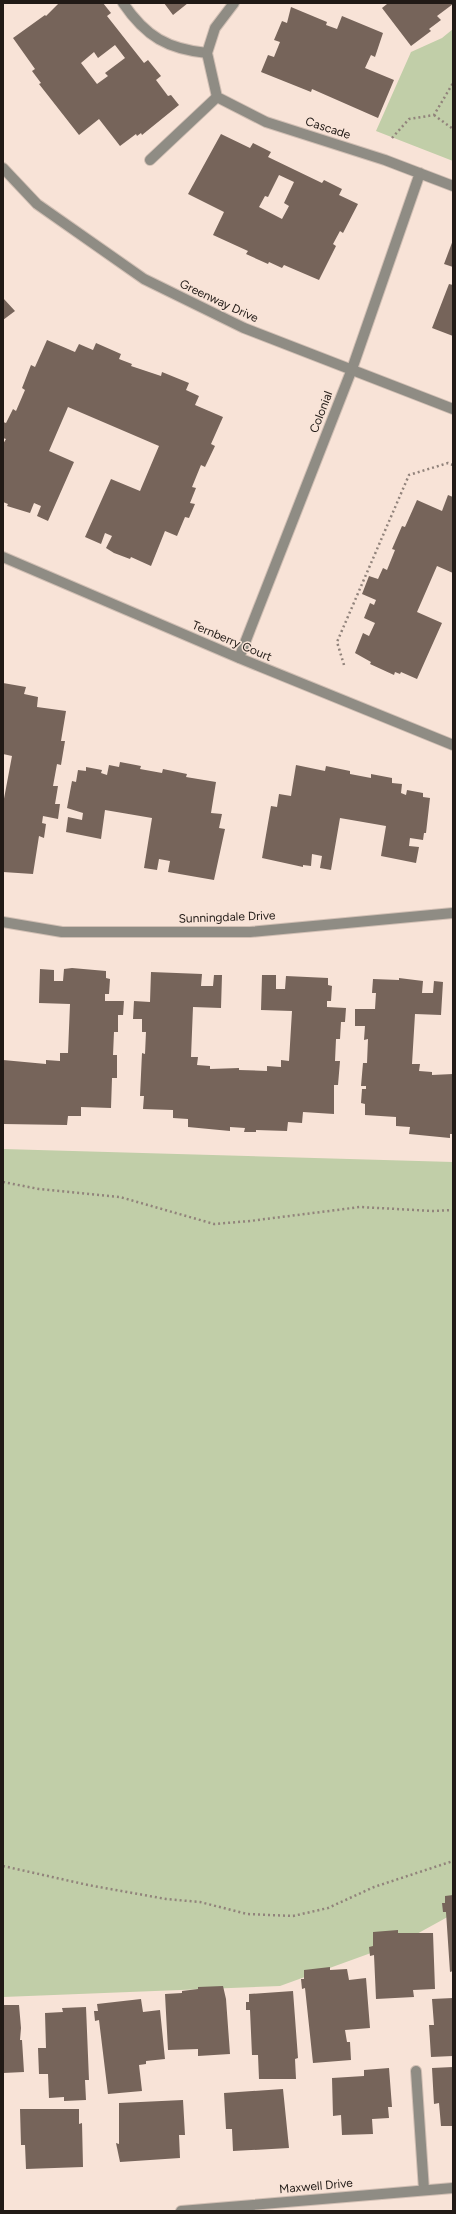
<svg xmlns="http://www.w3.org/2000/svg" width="456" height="2214" font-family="Figtree,sans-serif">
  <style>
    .green { fill: #c1cea8 }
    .building { fill: #76645a; fill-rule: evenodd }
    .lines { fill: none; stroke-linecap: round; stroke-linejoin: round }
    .service-casing { stroke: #d1bfb4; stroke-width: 12 }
    .minor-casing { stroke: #d1bfb4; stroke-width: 12 }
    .tertiary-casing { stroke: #d1bfb4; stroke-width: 12 }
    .path { stroke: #91837b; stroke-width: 2.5; stroke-dasharray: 2 3; stroke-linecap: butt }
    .service { stroke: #8f8c84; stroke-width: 10 }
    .minor { stroke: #8f8c84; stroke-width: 10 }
    .tertiary { stroke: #8f8c84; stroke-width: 10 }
    .labels { text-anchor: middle; stroke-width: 3; stroke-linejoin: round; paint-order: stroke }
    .street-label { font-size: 12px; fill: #211a16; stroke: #f8e3d7 }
  </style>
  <rect width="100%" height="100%" fill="#f8e3d7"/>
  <path class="green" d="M453,29v132l-77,-30 35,-79 31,-14z
    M3,1149l450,13v752l-49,27 -124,45 -277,11z"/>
  <path class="building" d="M59,3h44l8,10 -4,3 37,47 4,-3 13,16 -5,4 12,16 3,-1 8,10 -37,30 -1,-2 -4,3 -1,-2 -16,12 -21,-27 -20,16 -40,-51 2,-1 -9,-12 3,-2 -22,-31 32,-23 1,1zM115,45l10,13 -20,15 3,3 -11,8 -16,-21 13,-11 4,6z
    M164,3h24l-15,12z
    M386,3h67v1l-16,12 4,4 -12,9 2,2 -20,15 -29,-38 5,-4z
    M291,7l36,15 -1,3 11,4 5,-13 41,17 -8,24 -4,-2 -6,13 29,12 -16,38 -66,-29 -1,3 -50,-20 7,-17 6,2 6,-15 -6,-2 8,-19 5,2z
    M221,134l29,14 3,-5 18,9 -3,5 54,26 2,-3 18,9 -3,6 19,9 -15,29 -3,-2 -7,13 3,2 -17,34 -35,-15 -2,3 -13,-6 -1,2 -22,-10 2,-3 -35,-16 11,-23 -36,-18zM279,175l15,7 -10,21 5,3 -7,13 -23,-12 6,-11 3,1z
    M453,240v27l-9,-3z
    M449,284l4,1v51l-21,-8z
    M3,298l12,13 -12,9z
    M47,340l28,12 4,-8 14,6 3,-7 25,11 -2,5 13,5 -1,2 30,10 1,-4 27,11 -3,7 13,6 -4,9 28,12 -12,27 4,2 -10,21 -4,-2 -9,22 4,1 -6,15 5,1 -6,14 -4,-1 -8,19 -12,-5 -14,35 -20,-9 -1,2 -16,-6 -8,-5 6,-12 -7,-3 -4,11 -16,-7 26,-58 29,12 19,-45 -91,-39 -19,44 25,11 -26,59 -11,-5 4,-10 -7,-3 -4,10 -23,-7 1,-2 -5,-2v-58l3,-5 -3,-1v-16l3,1 7,-14 3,2 9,-21 -3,-2 9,-23 4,2z
    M448,495l5,2v76l-16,-7 -20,46 25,11 -25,56 -16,-7 -1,2 -5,-2 -1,3 -24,-11 1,-2 -16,-9 8,-20 6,3 6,-13 -11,-5 6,-15 4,2 2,-5 -14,-6 7,-18 9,3 5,-11 4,2 8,-20 -3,-1 10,-23 3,1 12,-27 25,11z
    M3,683l23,4 -2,7 14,3 -1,10 29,4 -5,30h4l-4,24 -4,-1 -4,22h5l-3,18h5l-2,15 -15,-3 -1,7 4,1 -2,14 -5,-2 -6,38 -30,-2v-68l9,-48 -9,-2z
    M120,762l21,4 -1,3 22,4 1,-4 24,5 -1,3 30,5 -5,31 11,1 -3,14 6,1 -11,51 -46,-8 2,-11 -11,-2 -2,11 -13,-2 8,-50 -47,-8 -4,29 -35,-7 2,-15 14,3 1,-7 -16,-5 5,-27 4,1 2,-12 8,1v-4l16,3 -1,3 6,2 2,-10 10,2z
    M296,765l29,6 1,-5 24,5v3l21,4v-4l21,4v5l10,1 -1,9 5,2 1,-5 16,3v4l7,1 -4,35h-2l-1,7 -13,-2 -1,8 10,1 -3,16 -35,-7 5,-30 -46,-8 -9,52 -11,-2 2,-12 -10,-2 -1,12 -8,-1v2l-41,-9 9,-52 6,1 2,-13 12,2z
    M72,968l34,3v7l4,1 -1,15h-4v7h19l-1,14h-5v17h-4l-1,23h4v23h-5l-1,30 -30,-1v9h-13l-1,9 -64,-1v-64l43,4v-4l14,1v-8h8l2,-49 -31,-1 1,-34 14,1v11h9l1,-12z
    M151,972l51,2 -1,12h12l1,-11h8l-1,33 -28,-1 -2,50h7l-1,8 13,1v3l29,-1v2l28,1v-5l14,1v-7l8,1 3,-50 -31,-1 1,-35h14v14h9l1,-13 42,2v7l4,1 -1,15h-4v6l19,1 -1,14h-4l-1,17h-4l-1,22h5l-2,24h-4v29l-31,-2 -1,11 -14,-1 -1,9 -31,-1v2h-12l1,-4 -15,-1v4l-42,-4v-8l-15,-1v-8l-30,-1 1,-13h-4l2,-43 3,1 1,-22h-4v-13h-9l1,-18 16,1z
    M399,978l24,3 -1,12h11l1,-12 9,1 -2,33 -26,-1 -3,50h8l-1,7 13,1v3l21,-1v60h-3v4l-41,-4 1,-7 -14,-1v-9l-31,-2v-11l-4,-1 1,-14h4v-3h-5l2,-23h4l1,-24 -4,1 1,-14h-10v-17h20l1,-16h-4l1,-14 26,1z
    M453,1895v76l-3,1 -4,-60h-3l-1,-9h3v-7z
    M398,1930v3h35l2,56 -22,1 1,7 -38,2 -2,-44 -4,1 -1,-9 4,-1v-14z
    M330,1967v3l17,-1 2,11 17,-2 4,50 -25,2 2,12h3l1,18 -38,3 -8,-75 -3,1 -1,-10h3v-9z
    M223,1986l3,13 4,55 -32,2v-7l-30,1 -3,-56 17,-1v-2l16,-2v-2z
    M293,1991l5,67 -3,1 1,20h-37l-1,-24h-6l-2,-45h-4v-8h3v-8z
    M453,1998v58l-22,1 -2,-32h5l-2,-26z
    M141,1999l2,13 17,-2 5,49 -19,2v3l-7,1 3,26 -34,3 -9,-74 -4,1 -1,-10h4l-1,-7z
    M3,2005h16l2,23 -1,12h2l2,32 -21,1z
    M86,2007l3,73h-4l1,20 -22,1v-4l-15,1 -1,-24h-9l-1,-26h8l-1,-35 18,-1 -1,-4z
    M453,2067v59h-12l-2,-23 -5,1 -2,-36z
    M389,2068l3,39h-4l1,11 -17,1 1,15 -31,1 -1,-20 -8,1 -1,-38 32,-2v-6z
    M283,2089l6,59 -56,3 -1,-22h-6l-2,-36z
    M183,2100l2,35h-6l1,23 -60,4 -4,-19 3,1v-41z
    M20,2109h59v15l3,-1 1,44 -57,2 -1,-24h-4z"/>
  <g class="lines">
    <g class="service-casing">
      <path id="service" d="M123,3c23,34 45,46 84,50
        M150,160l67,-63
        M416,2071l8,119"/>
    </g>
    <g class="minor-casing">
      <path id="minor" d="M234,3l-19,25 -8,25 10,44 49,25 119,38 68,26
        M3,557l236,101 214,87
        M239,658l113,-289 68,-196
        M3,922l59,10h188l203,-19
        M181,2211l272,-23"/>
    </g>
    <g class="tertiary-casing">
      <path id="tertiary" d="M3,168l34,36 107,75 100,49 209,81"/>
    </g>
    <path class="path" d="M434,115l19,14
      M392,138l17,-19 25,-4 19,-32
      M344,665l-7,-23 72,-167 39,-12 5,2
      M3,1182l36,7 81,8 94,27 36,-3 110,-14 73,4 20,-1
      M3,1866l85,19 78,14 34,3 47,12 46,2 35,-8 46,-21 79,-26"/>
    <use href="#service" class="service"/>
    <use href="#minor" class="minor"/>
    <use href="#tertiary" class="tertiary"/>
  </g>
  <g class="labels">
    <g class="street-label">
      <text transform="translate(328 128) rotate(18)" y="4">Cascade</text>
      <text transform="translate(219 301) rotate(25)" y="4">Greenway Drive</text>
      <text transform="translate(321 412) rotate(-69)" y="4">Colonial</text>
      <text transform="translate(232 641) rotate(23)" y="4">Ternberry Court</text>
      <text transform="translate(227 917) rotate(-2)" y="4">Sunningdale Drive</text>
      <text transform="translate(316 2186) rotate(-5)" y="4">Maxwell Drive</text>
    </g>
  </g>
  <rect width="456" height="2214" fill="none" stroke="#211a16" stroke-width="8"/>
</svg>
